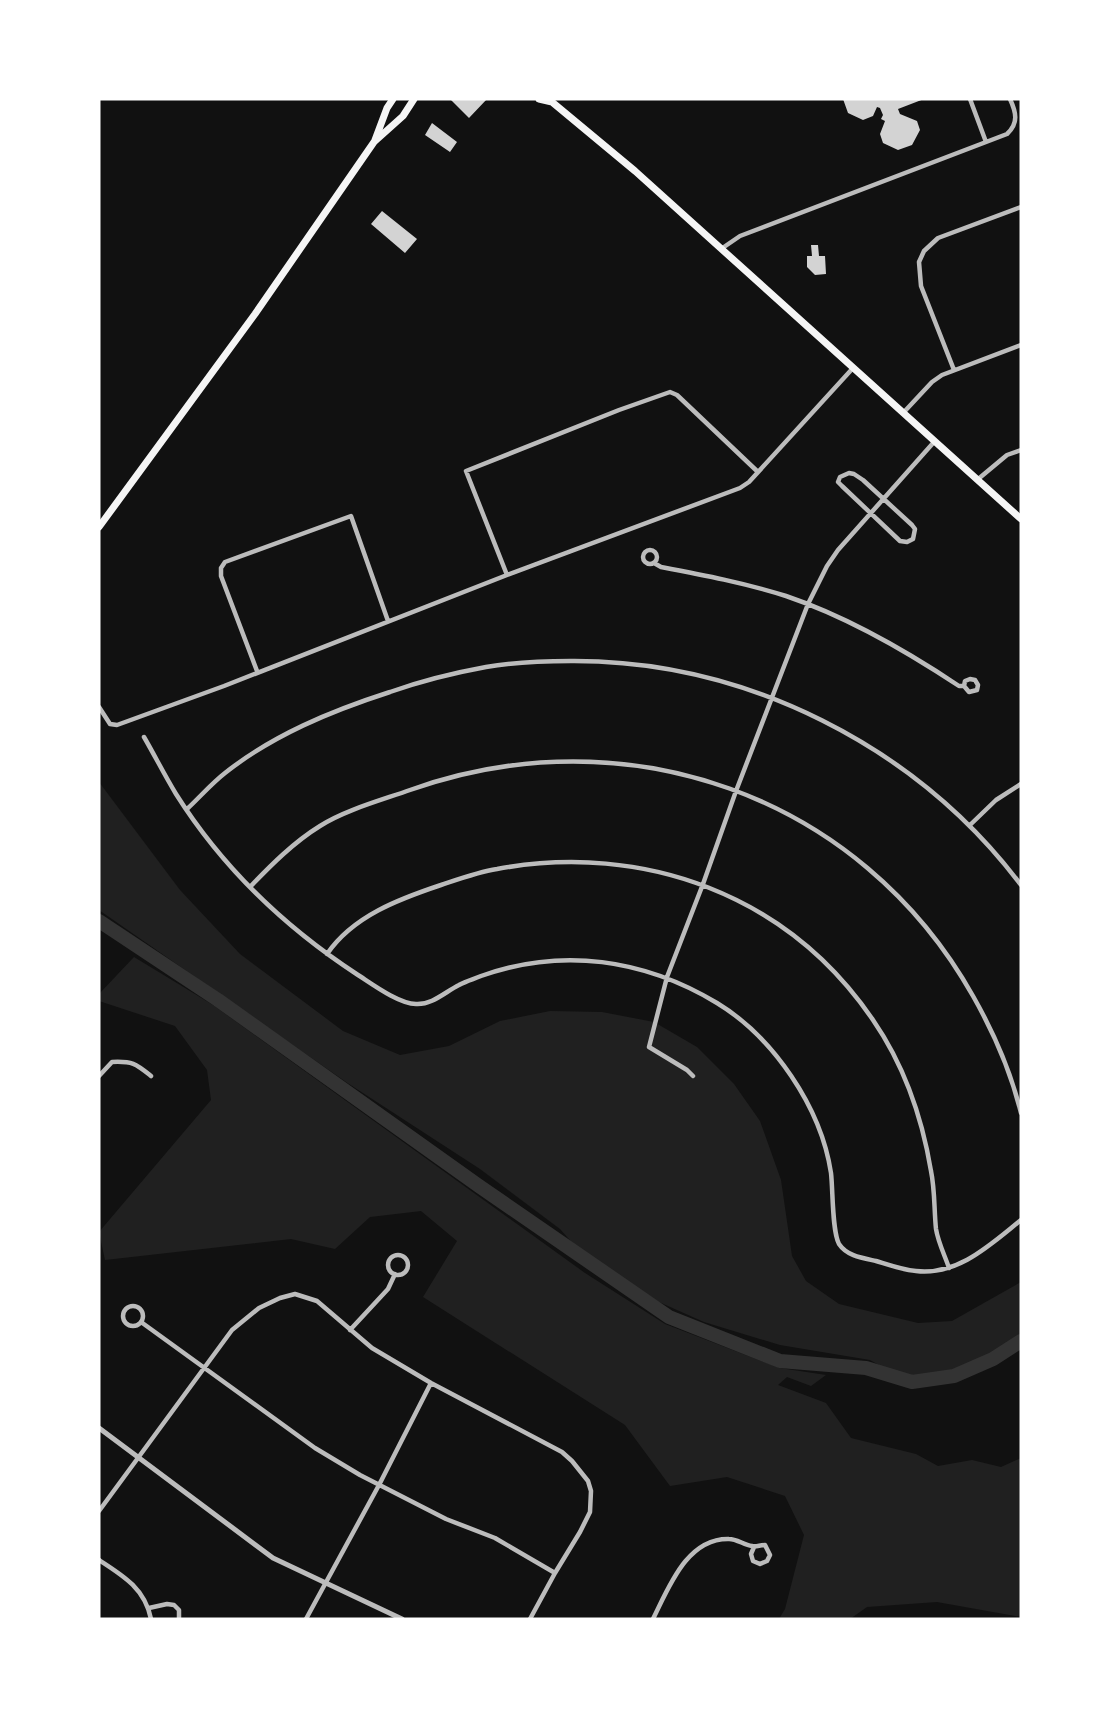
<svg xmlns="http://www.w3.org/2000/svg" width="1120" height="1718" font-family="'DejaVu Sans',sans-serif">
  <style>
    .green { fill: #202020 }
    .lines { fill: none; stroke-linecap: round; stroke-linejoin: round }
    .river { stroke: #333; stroke-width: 14 }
    .building { fill: #d3d3d3 }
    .minor { stroke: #bcbcbc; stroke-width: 4.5 }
    .tertiary { stroke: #bcbcbc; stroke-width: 5 }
    .primary { stroke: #f5f5f5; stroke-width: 7 }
  </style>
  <rect width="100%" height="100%" fill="#111"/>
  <path class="green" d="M99,782l81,108 60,64 103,77 57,24 49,-9 51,-25 50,-10 52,1 52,10 43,25 37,37 26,37 21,59 11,76 14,25 33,23 79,19 34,-2 69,-39v54c-47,36 -97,57 -151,24l-90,-15 -76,-23 -45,-20 -83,-55 -16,-18 -80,-60 -134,-87 -247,-172z
    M134,957l79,48 372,268 80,51 115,44 46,7 -15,11 -24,-9 -9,8 48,18 25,35 65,16 22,12 34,-6 29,7 20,-9v159l-84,-15 -70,5 -17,12h-71l6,-10 19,-74 -19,-39 -58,-19 -57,9 -45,-61 -202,-128 34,-56 -36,-30 -51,6 -35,32 -44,-10 -186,21 -6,-28 112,-132 -4,-30 -32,-44 -76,-25v-7z"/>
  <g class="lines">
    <path class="river" d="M99,921l119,79 261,186 190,131 111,44 86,7 46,14 42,-6 39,-17 28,-18"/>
  </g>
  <path class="building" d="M450,99h37l-18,19z
    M843,99h81l-26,10 2,5 17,7 3,9 -8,15 -14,5 -15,-7 -3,-9 5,-13 -4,-2 2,-4 -3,-7 -3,-1 -4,9 -10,4 -15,-7z
    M432,123l25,19 -7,10 -25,-17z
    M382,211l35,28 -12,14 -34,-29z
    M811,245h7l1,11h6l1,18 -11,1 -8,-8v-11h5z"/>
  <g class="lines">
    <path class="minor" d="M970,99l16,43
      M721,249l19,-13 267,-102c12,-11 9,-22 3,-35
      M954,370l-33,-84 -2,-24 5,-11 14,-13 83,-31
      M904,412l28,-30 10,-7 79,-30
      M849,473l5,1 9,6 49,45 3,4 -2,10 -6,3 -7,-1 -58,-55 -4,-4 2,-5z
      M977,480l30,-25 14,-5
      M643 557a7 7 0 1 1 14 0a7 7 0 1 1-14 0Z
      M654,563l7,4c42,8 84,16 125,29 62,21 119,54 173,90h5l5,6 8,-2 1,-5 -3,-5 -5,-1 -5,2 -1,5
      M507,575l-41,-104 153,-61 51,-18 7,3 81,77
      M257,671l-36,-95v-8l4,-6 126,-46 37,105
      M99,707l11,17 7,1 107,-39 283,-111 233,-87 9,-6 104,-114
      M144,737c11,19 21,39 32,57 46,73 110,134 182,181 14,9 41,29 58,29 16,1 29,-12 43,-19 7,-4 15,-6 22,-9 81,-29 163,-17 236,27 56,34 104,104 114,170 2,17 1,58 8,71 8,12 23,14 37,17 13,4 27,9 40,10 42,5 75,-27 105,-51
      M187,809c13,-12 24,-25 38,-36 48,-38 106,-62 165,-81 31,-11 63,-19 96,-25 28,-5 57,-6 85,-6 175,-1 345,85 450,224
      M970,825l26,-25 25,-16
      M250,887c21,-22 44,-45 70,-61 25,-16 62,-26 90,-36 216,-77 450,5 563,206 21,37 38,76 48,117
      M327,954c26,-38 72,-55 114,-69 18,-6 37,-13 56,-16 147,-27 291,26 376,151 31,45 49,97 58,151 4,19 3,39 5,58 2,13 9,27 13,39
      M99,1076l13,-14c21,-1 24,2 39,14
      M693,1076l-6,-6 -38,-23 18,-70 36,-93 33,-93 72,-187 19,-38 11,-16 96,-108
      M388 1265a10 10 0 1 1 20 0a10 10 0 1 1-20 0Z
      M123 1316a10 10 0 1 1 20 0a10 10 0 1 1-20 0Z
      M141,1322l174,126 45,27 86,44 49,19 60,35
      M350,1330l38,-41 7,-15
      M99,1511l133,-181 27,-22 21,-10 15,-4 22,7 55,47 59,35 131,69 10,9 16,20 3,10 -1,21 -10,20 -25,41 -25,46
      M99,1560c25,16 46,29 52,59
      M149,1608l18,-4 7,1 5,5v9
      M306,1619l73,-134 52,-102
      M653,1619c16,-32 34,-81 76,-80 8,0 15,6 23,7 4,1 8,-1 13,-1l5,10 -3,6 -7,3 -7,-3 -2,-7 3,-7"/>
    <path class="tertiary" d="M99,1428l174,130 129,61"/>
    <path class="primary" d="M539,99l13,3 83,69 386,348
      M375,140l12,-32 6,-9
      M99,527l156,-213 119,-172 29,-26 11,-17"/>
  </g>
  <rect width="1120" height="1718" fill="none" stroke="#ffffff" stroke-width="201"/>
</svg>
